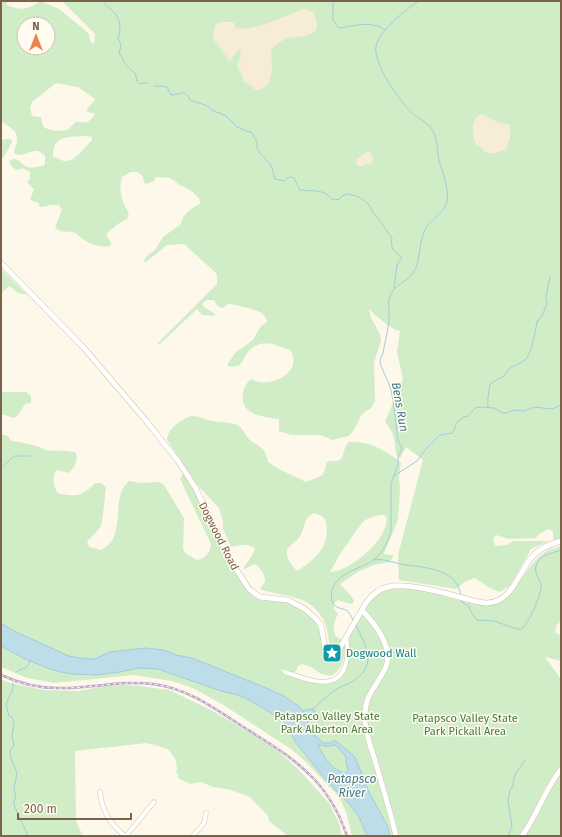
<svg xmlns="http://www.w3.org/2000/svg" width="562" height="837" font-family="'Fira Sans',sans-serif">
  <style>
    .residential { fill: #f6ecd8 }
    .green { fill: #d1edc7; fill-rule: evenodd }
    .water { fill: #bddde9; stroke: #a2cbdb; fill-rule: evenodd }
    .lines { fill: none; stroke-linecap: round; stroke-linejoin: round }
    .stream { stroke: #a2cbdb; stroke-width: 1 }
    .minor-casing { stroke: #d1c2ae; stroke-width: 5 }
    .tertiary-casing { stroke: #d1c2ae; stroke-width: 6 }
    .minor { stroke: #fff; stroke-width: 4 }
    .tertiary { stroke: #fff; stroke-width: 5 }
    .rail-casing { stroke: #bda6c9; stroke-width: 2.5 }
    .rail { stroke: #fffbf1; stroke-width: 1; stroke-dasharray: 3; stroke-linecap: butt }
    .labels { text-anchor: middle; stroke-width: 3; stroke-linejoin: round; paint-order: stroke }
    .street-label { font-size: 11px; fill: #7a624b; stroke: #fffbf1 }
    .culture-label { font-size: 11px; fill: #0d838f; stroke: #fffbf1; text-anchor: start }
    .park-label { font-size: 11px; fill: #497a40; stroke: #fffbf1 }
    .water-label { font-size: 12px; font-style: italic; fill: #43798e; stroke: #fffbf1 }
  </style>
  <rect width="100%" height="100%" fill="#fdf8ea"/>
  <path class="residential" d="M303,9l10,3 5,9 -3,11 -5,3 -27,5 -12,10v28l-5,9 -5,3h-5l-13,-10 -1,-5 -5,-9 4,-11 -5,-3 -6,9 -16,-21 -1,-6 3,-10 5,-2 38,4z
    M481,114l18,9 9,1 2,2v12l-4,11 -8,4h-14l-2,-6 -6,-2 -4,-19 2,-6z
    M368,151l4,2 1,3 -1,8 -12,2 -3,-1 -1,-3 1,-3z"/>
  <path class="green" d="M1,1h6v4c14,6 20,5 33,-4l19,8 22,18 8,7 1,7 4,3 1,-10 -33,-33h499v538h-8v-7l-4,-3 -10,5 -3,4 -27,1 -13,-4 -3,4 1,5 2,2 11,-1 6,-4h36l-18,8 -21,37 -10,6 -10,-4 -15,-10 -9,3 -10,8 -57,-9 -1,-25 25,-95 -17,-13 -6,11 -4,-3c-1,-13 -2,-24 -11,-33l18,-43 -6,-27 3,-21c-10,-2 -16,-10 -24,-15 -3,-2 -4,-5 -7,-7l2,9 9,16 1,6 -7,23 1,38 -4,7 -9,6 -8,16 -5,6 -17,4 -11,-5h-30l-12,-4v-12c-15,-2 -40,-4 -36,-26 1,-5 4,-11 8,-14 18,11 54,-7 39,-29 -17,-6 -29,-13 -43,3 -3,4 -4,10 -9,13l-8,1 -3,-2 8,-12 18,-13 8,-14 6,-4c-1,-13 -26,-15 -36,-18h-3l-5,4c-6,-1 -7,-4 -9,-8h-8l-4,4 2,3 11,7 -1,2 -12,-1 -5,-6 -38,36 -1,-2 59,-59v-9l-1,-2 -32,-29 -17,1 -22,18 -1,-3 3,-4 8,-6 8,-13 18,-13c2,-11 9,-15 19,-20l-1,-6 -9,-8 -10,-5 -10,-7 -14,-1 -3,5 -8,2 -3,-9 -5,-3h-6l-9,5c-4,13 0,25 7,36l-2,6 -9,5 -12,10 5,9 -1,3c-8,2 -21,-2 -27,-7 -3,-1 -5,-5 -8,-6 -7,-3 -15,1 -20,-6l7,-17 -3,-5h-8l-9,2 -3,-1v-3l-9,-3 4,-11 -7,-7 3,-4v-6l-7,-4c-7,4 -11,0 -14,-6 11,-11 10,9 27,5 4,-1 6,0 9,-3v-8c-12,-13 -18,3 -30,-2l-1,-3c7,-18 2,-20 -13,-30zM303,9l10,3c14,30 -14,21 -30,28 -4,2 -9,7 -12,10 0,14 5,39 -15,40l-13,-10 -1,-5 -5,-9 4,-11 -1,-5 -4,2 -6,9 -16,-21 -1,-6 3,-10 5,-2h7l6,1 2,5c17,4 50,-12 67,-19zM24,24h24v24h-24zM56,83l22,4 17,12 -9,12 9,3c-4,7 -10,11 -18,7l-10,9 -12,1 -10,-3 -2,-2 -2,-9 -9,-1 -2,-8 2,-6zM481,114l18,9 9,1 2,2v12l-4,11c-7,3 -14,6 -22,3l-2,-5 -6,-2c-3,-12 -7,-24 5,-31zM86,136l6,1v3c-6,6 -18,23 -28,21 -4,-1 -6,-4 -11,-4 -1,-22 16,-20 33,-21zM368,151c5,3 6,7 4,12l-12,3 -3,-1 -1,-3 1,-3z
    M7,139h3l2,3 -8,15 -3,2v-19z
    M1,269l35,35 -9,-9 -9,-2 -9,-7 -8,8z
    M1,392h25l5,4v7l-6,1 -6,10 -5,4 -13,-4z
    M191,416c8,0 14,3 21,5 9,2 20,0 28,6 4,3 6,10 11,14 11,7 14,7 17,21l11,7 27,13 17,-7 4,-13c4,-2 9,0 13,-2 5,-4 3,-14 9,-18 19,-2 37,9 52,20l-2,16 1,11 -2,31 -13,31 -1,3 9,1v2l-3,5 -16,3 -15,6 -19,13 12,13 2,4 -2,3h-1l-13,-4 -4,3v6l4,5c-4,8 -6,14 -2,23l5,2v5l-5,6 -5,-2c-3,-8 -3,-19 -7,-27 -15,-29 -38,-22 -64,-32 2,-3 5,-6 5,-9 0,-6 -6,-14 -11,-16l-11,6c3,-8 10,-13 12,-22 -9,-5 -15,-3 -24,-1l-8,-18v-8l-4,-13 -19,-20 -33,-48c1,-12 14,-20 24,-24zM314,513l6,2 5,4c7,26 -8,39 -28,52 -6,-7 -11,-12 -10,-22 3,-4 9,-7 12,-11 6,-9 4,-20 15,-25zM379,515h5l2,1c6,20 -36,56 -56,56l10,-18 21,-30 4,-4z
    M1,434l7,2 3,5c10,1 19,3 28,6 3,1 6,3 9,3 10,2 19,-1 28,3 2,8 -1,15 -8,20l-11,-3c-6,8 -3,14 0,23 19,4 25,4 38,-10h6l5,4c-1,7 -3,36 -6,40 -3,5 -8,10 -13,14l2,6 12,3c3,-2 8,-5 10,-8 12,-17 1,-46 18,-61l11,2 19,-1 5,3 20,33 -1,31 3,5 11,6c8,-1 14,-8 14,-16l-31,-65 3,-6c27,39 37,87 69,122 11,8 23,4 36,7 7,2 16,8 21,13 16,12 9,33 20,41l16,-12c1,13 -3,26 -14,32l-10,-2 -10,-7 -9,-3 -4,2 -2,5 -2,2 -12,-4 -1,2c12,7 50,21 59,5 8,-12 8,-27 10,-41 2,-7 20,-36 26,-41 27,-20 81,12 112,11 25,-1 36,-39 56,-52 5,-4 12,-5 17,-7v75l-5,5 -1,6 6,4v25l-16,-4 16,22v86l-15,21 -15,31 -12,19h-167l-6,-24 -7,-15 -33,-35 -15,-13 -66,-43 -32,-18 -21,-7 -38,-6 -80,8 -27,-5 -26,-11z
    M1,679l9,4 34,7 35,1 35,-7 25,2 30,4 42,20 60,35 28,25 30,33 10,20 3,13h-54l-19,-15 -1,-5 -18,-19 -19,-7 -18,-3 -12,-5 -11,2 -12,-6v-4l-2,-1 1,-3 -1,-10 -8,-11 -21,-6 -72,8 1,70 6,13 2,2h-83z
    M561,773v63h-36l29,-55z"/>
  <path class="water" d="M1,623l13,8 55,25 11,2 15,1 14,-7 37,-4 18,2 12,5 16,3 72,29 20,9 17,12 1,3 7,-2 6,1 -7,12 -1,5 16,16h7l5,-3 20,17 14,35 18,33 3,11h-23l-8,-19 -8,-11 -26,-27 -29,-36 -9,-18 -6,-6 -32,-19 -11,-5 -17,-4 -63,-22 -19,-1 -19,4 -23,3 -25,-1 -11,-2 -11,-3 -25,-10 -24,-13zM318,744c8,3 9,3 18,1l10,12v7l2,5 -2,4c-13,-1 -24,-18 -28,-29z"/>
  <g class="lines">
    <path class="stream" d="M103,1c2,5 5,6 9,9 8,8 10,18 6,28l3,7 -2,9 2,1 4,9 10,9 2,8 3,3 4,-1h4
      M333,1v19l6,8c15,-2 33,-8 46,2
      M154,86h8l5,1 4,8c9,0 13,-7 19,5l18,6 4,4 14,6 11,11 15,6 5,9v6l3,5 11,12 4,14 9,2c11,-10 11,2 16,9 9,1 16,0 25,3 3,2 5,5 8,7l7,-1 2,-3 5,-2c8,1 16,4 22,11 2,3 3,7 6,10 7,8 11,15 17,23 -2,11 2,13 10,20l-5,7 -3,23
      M488,407c-1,-8 1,-15 2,-23 5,-3 9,-5 14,-8 2,-2 3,-6 5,-7 5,-4 12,-5 17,-10 5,-5 10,-29 11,-38l4,-3 6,-14 -1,-7 4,-20
      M1,468l13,-12h16
      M394,476l23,-15 8,-11 15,-15 12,-2 2,-3 3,-8 7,-5 4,-1 7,-8 5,-1 14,1 9,5h4l6,-3 11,1 10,-4 18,2 9,-4
      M373,560c13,-2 22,4 34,5 20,3 51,4 54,31
      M461,599l1,3 7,4 2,6 6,8 17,1 23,8h4c7,-4 22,-37 20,-45 -1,-4 -4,-7 -5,-11 -3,-17 14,-19 25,-23
      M353,620c-1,-3 -4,-8 -7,-10 -5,-2 -11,-2 -13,-7 -2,-4 -2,-9 -1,-13 6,-18 28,-21 42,-30 8,-7 15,-19 17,-30v-46l7,-20v-7l4,-8 -4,-9c-3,-18 -3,-36 -8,-53 -2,-7 -10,-21 -10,-26 0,-3 2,-5 3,-8 2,-11 5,-22 6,-33 1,-8 -2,-17 1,-24 4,-11 17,-14 23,-23 8,-11 5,-30 12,-43 9,-17 26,-17 22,-40 -1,-10 -5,-19 -8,-29 -2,-10 -1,-21 -6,-30 -5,-9 -15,-12 -22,-19 -12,-12 -38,-48 -35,-66 2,-14 31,-38 43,-45
      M17,672l2,-2 7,-2 5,-8
      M13,683v6l-7,15 3,12 3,1 2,7 -2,12 2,10 -4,5 1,8 6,14 -3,16 2,9 -2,3v4l14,31
      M311,710c9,-6 15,-14 24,-20 6,-4 14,-6 20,-10 23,-17 10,-34 1,-55
      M508,836l4,-9 -4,-27 2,-10 3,-4c-1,-10 7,-18 12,-26"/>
    <g class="minor-casing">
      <path id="minor" d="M285,672c19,7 54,22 61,-9 2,-8 2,-17 0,-25
        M100,792c2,19 10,32 25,44
        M126,836l28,-34
        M193,836l11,-13 2,-10"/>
    </g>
    <g class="tertiary-casing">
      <path id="tertiary" d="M1,263l83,85 63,74 31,39 17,26 35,73 19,29 11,8 28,3 17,9 12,11 4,5 4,23 5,6h4l4,-3 28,-48c6,-8 12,-14 22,-16 16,-5 58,6 75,11 8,2 16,5 24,5 26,-1 31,-31 45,-46 7,-9 18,-13 29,-16
        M362,610c13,14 33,38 23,59 -10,20 -22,27 -20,53 1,12 5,23 9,35 7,26 16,52 22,79
        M522,836c15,-21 23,-46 39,-67"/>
    </g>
    <use href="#minor" class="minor"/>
    <use href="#tertiary" class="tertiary"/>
    <g class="rail-casing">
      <path id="rail" d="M1,675c20,9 40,14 62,13 30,0 60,-8 90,-4 35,4 64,26 92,44 24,15 49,30 69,51 15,16 26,36 33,57"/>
    </g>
    <use href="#rail" class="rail"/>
  </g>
  <defs>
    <g id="sight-square" transform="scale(1)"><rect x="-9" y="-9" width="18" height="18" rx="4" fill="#0f9aa8" stroke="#fffbf1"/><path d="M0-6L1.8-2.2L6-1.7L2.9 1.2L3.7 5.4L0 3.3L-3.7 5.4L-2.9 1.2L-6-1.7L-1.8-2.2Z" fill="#fff"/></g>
  </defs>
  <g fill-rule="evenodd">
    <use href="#sight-square" x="332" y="653"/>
  </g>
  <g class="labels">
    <g class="street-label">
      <text transform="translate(219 536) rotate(63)" y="4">Dogwood Road</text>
    </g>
    <g class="culture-label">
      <text x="346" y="657">Dogwood Wall</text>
    </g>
    <g class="park-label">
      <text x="327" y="720">Patapsco Valley State<tspan x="327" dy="13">Park Alberton Area</tspan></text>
      <text x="465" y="722">Patapsco Valley State<tspan x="465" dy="13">Park Pickall Area</tspan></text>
    </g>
    <g class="water-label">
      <text transform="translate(400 407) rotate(80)" y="4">Bens Run</text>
      <text x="352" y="783">Patapsco<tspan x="352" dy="14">River</tspan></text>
    </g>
  </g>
  <rect width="562" height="837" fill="none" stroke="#7a624b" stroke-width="4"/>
  <g transform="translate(36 36)"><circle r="19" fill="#fffbf1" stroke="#cabeaf"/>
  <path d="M0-3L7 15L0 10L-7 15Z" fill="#eb834b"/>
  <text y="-6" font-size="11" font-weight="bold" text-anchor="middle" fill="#7a624b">N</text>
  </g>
  <path d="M18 813v6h113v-6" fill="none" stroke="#7a624b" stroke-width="2"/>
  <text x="24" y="813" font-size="12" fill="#7a624b" stroke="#fffbf1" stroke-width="3" paint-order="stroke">200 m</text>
</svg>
